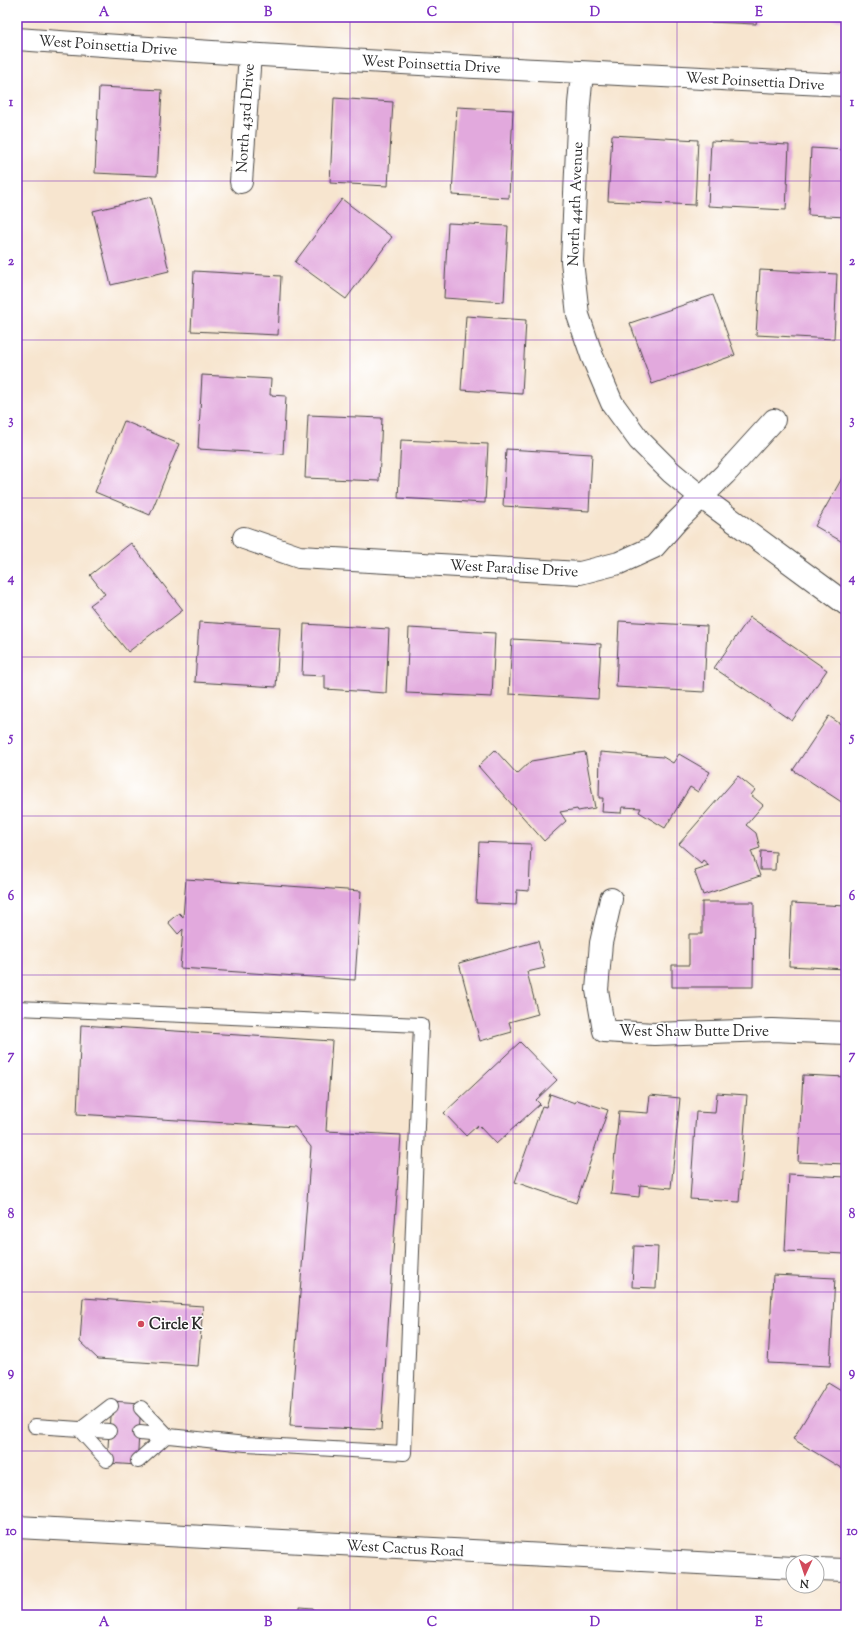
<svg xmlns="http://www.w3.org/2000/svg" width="863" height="1632" font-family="'Sorts Mill Goudy',serif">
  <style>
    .building { fill: #e2a9dd }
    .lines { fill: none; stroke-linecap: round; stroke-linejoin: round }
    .lane-casing { stroke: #4a4744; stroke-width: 16 }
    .street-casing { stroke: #4a4744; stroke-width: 24 }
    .secondary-casing { stroke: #4a4744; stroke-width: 24 }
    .lane { stroke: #fff; stroke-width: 14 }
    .street { stroke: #fff; stroke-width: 22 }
    .secondary { stroke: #fff; stroke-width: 22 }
    .grid { fill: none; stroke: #7b2cbf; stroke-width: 1; stroke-opacity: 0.55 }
    .poi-dot { fill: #d1495b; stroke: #fff; stroke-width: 1.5 }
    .labels { text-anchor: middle; stroke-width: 3; stroke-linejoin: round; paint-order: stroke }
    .street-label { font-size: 15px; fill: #2b2b2b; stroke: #fff }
    .poi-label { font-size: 15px; font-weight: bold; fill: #2b2b2b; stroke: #fff; text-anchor: start }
    .neatline { fill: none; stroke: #7b2cbf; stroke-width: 1.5 }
    .grid-label { font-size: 13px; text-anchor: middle; font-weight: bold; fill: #7b2cbf }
  </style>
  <rect width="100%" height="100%" fill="#fff"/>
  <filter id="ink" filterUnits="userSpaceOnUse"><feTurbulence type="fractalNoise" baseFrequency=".025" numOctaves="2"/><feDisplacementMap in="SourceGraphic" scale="8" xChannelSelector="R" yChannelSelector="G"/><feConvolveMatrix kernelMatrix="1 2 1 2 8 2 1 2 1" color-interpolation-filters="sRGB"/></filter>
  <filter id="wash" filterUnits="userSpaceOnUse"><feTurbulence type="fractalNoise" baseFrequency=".012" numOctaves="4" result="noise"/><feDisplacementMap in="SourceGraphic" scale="16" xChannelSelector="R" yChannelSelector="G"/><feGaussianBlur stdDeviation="0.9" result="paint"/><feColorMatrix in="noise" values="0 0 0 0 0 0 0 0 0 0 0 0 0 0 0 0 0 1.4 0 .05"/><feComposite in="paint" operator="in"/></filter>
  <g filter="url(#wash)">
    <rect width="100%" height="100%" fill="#f7e5cf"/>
    <g id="blocks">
      <path class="building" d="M709,17h48l-1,7 -47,-2z
        M816,17h30v4l-30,-2z
        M99,87l63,3 -5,86 -62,-3z
        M334,98l59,4 -5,84 -58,-3z
        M457,107l56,3 -4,88 -57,-3z
        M612,135l86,5 -3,65 -87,-4z
        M711,141l78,4 -3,65 -78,-4z
        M811,148l35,2v67l-38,-2z
        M151,197l18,74 -58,14 -18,-74z
        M342,199l50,38 -46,62 -51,-37z
        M448,223l60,3 -4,76 -60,-4z
        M760,270l77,4 -3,65 -78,-4z
        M194,271l87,5 -3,59 -87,-4z
        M713,295l22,60 -83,29 -22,-61z
        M466,316l60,4 -4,74 -61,-4z
        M202,375l69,4 -1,16 16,1 -3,58 -85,-5z
        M308,415l74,3 -3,63 -74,-3z
        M124,421l55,23 -29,71 -55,-23z
        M401,440l87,4 -3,59 -87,-5z
        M506,449l86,5 -3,57 -86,-5z
        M846,471v73l-31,-18z
        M131,543l52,67 -55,42 -38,-47 15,-11 -15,-19z
        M750,617l77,53 -35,51 -78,-53z
        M619,621l88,5 -3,66 -88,-5z
        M199,622l81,5 -4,60 -81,-5z
        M304,624l85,5 -3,64 -61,-4v-13l-23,-1z
        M409,628l86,5 -3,64 -86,-4z
        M512,639l89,5 -3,55 -89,-5z
        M829,716l17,12v77l-53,-35z
        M495,750l22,24 14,-13 54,-9 10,56 -17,3 -1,-2 -17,3 6,9 -22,20 -66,-75z
        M600,752l63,5 10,6 6,-9 31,18 -12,20 -8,-5 -25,41 -26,-16 2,-4 -19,-1 -1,6 -19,-1 1,-14h-4z
        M738,776l17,14 -4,5 12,10 -17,20 10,8 4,15 -9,3 9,25 -57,19 -9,-25 15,-5 -6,-5 -2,3 -22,-19z
        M479,842l52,2 -2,47 -12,-1 -1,15 -40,-2z
        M761,851l15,1 -1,18h-15z
        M186,879l175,12 -6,89 -175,-12 3,-39 -5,5 -10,-12 11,-9 4,4z
        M702,902h52l-1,85h-81v-22h17v-31h13z
        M792,903l54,3v63l-57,-3z
        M538,941l7,27 -18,4 11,42 -29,8 3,10 -32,9 -21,-78z
        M81,1025l251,16 -6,90 75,4 -20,295 -91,-4 21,-279 -16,-20 -218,-13z
        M520,1042l37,38 -21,20 4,4 -44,40 -18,-19 -12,11 -22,-23z
        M803,1075l43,2v87l-48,-2z
        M717,1093l30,2 -8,107 -49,-3 6,-87 19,1z
        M550,1094l25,9 2,-3 31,10 -32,93 -61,-21 27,-76 4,1z
        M650,1095l30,3 -9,90 -31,-3 -1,12 -28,-3 8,-83 29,2z
        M789,1174l57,3 -1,77 -60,-3z
        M634,1246l24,1 -2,41 -24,-1z
        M773,1275l62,3 -5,88 -62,-3z
        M83,1298l120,8 -5,60 -100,-7 -18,-17z
        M828,1382l18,11v78l-53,-32z
        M111,1401l30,2 -4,62 -30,-2z
        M300,1607l13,1 4,6 -17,-1z"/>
    </g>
  </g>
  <g filter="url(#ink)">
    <use href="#blocks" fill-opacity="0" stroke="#4a4744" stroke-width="1"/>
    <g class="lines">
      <g class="lane-casing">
        <path id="lane" d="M17,1008l404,17 -17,428 -158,-9 -106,-11
          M35,1426l74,5
          M107,1460l-27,-30 31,-24
          M138,1461l29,-26 -26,-27"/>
      </g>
      <g class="street-casing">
        <path id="street" d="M17,39c276,20 553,33 829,46
          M582,73l-3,31 -7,157 6,54 14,41 20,47 27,37 32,32 30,25 145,107
          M241,182l9,-128
          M244,538l55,19 281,16 39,-10 35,-16 22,-25 49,-48 49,-54
          M611,899l-10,44 -4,47 7,41 50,3 118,-4 74,3"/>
      </g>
      <g class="secondary-casing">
        <path id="secondary" d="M17,1527l776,41
          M817,1569l29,1"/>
      </g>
      <use href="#lane" class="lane"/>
      <use href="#street" class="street"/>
      <use href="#secondary" class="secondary"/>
    </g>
  </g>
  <path class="grid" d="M186,17v1598M350,17v1598M513,17v1598M677,17v1598M17,181h829M17,340h829M17,498h829M17,657h829M17,816h829M17,975h829M17,1134h829M17,1292h829M17,1451h829"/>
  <circle class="poi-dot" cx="141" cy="1324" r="4"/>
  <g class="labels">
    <g class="street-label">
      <text transform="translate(108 45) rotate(4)" y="5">West Poinsettia Drive</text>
      <text transform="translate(431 64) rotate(3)" y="5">West Poinsettia Drive</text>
      <text transform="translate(755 81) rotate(3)" y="5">West Poinsettia Drive</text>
      <text transform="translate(245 118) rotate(-86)" y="5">North 43rd Drive</text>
      <text transform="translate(575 204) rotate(-88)" y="5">North 44th Avenue</text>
      <text transform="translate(514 568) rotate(3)" y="5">West Paradise Drive</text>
      <text x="694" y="1036">West Shaw Butte Drive</text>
      <text transform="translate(405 1548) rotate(3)" y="5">West Cactus Road</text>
    </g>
    <g class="poi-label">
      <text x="149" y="1329">Circle K</text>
    </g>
  </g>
  <rect width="863" height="1632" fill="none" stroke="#fff" stroke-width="44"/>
  <g transform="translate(805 1574) rotate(183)"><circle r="19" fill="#ffffff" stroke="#aaaaaa"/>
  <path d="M0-3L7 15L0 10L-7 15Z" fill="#d1495b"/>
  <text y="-6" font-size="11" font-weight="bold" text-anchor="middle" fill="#2b2b2b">N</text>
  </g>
  <rect x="22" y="22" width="819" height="1588" class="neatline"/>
  <g class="grid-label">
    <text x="104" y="16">A</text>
    <text x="268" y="16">B</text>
    <text x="432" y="16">C</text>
    <text x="595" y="16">D</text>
    <text x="759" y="16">E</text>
    <text x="11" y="106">1</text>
    <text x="852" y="106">1</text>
    <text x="11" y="265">2</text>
    <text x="852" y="265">2</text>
    <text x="11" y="424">3</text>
    <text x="852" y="424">3</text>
    <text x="11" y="582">4</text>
    <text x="852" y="582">4</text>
    <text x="11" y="741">5</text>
    <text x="852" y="741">5</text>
    <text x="11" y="900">6</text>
    <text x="852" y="900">6</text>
    <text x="11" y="1059">7</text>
    <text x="852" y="1059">7</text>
    <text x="11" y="1218">8</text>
    <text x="852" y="1218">8</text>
    <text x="11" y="1376">9</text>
    <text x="852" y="1376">9</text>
    <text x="11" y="1535">10</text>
    <text x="852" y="1535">10</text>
    <text x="104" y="1626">A</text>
    <text x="268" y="1626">B</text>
    <text x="432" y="1626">C</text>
    <text x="595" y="1626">D</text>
    <text x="759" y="1626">E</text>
  </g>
</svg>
